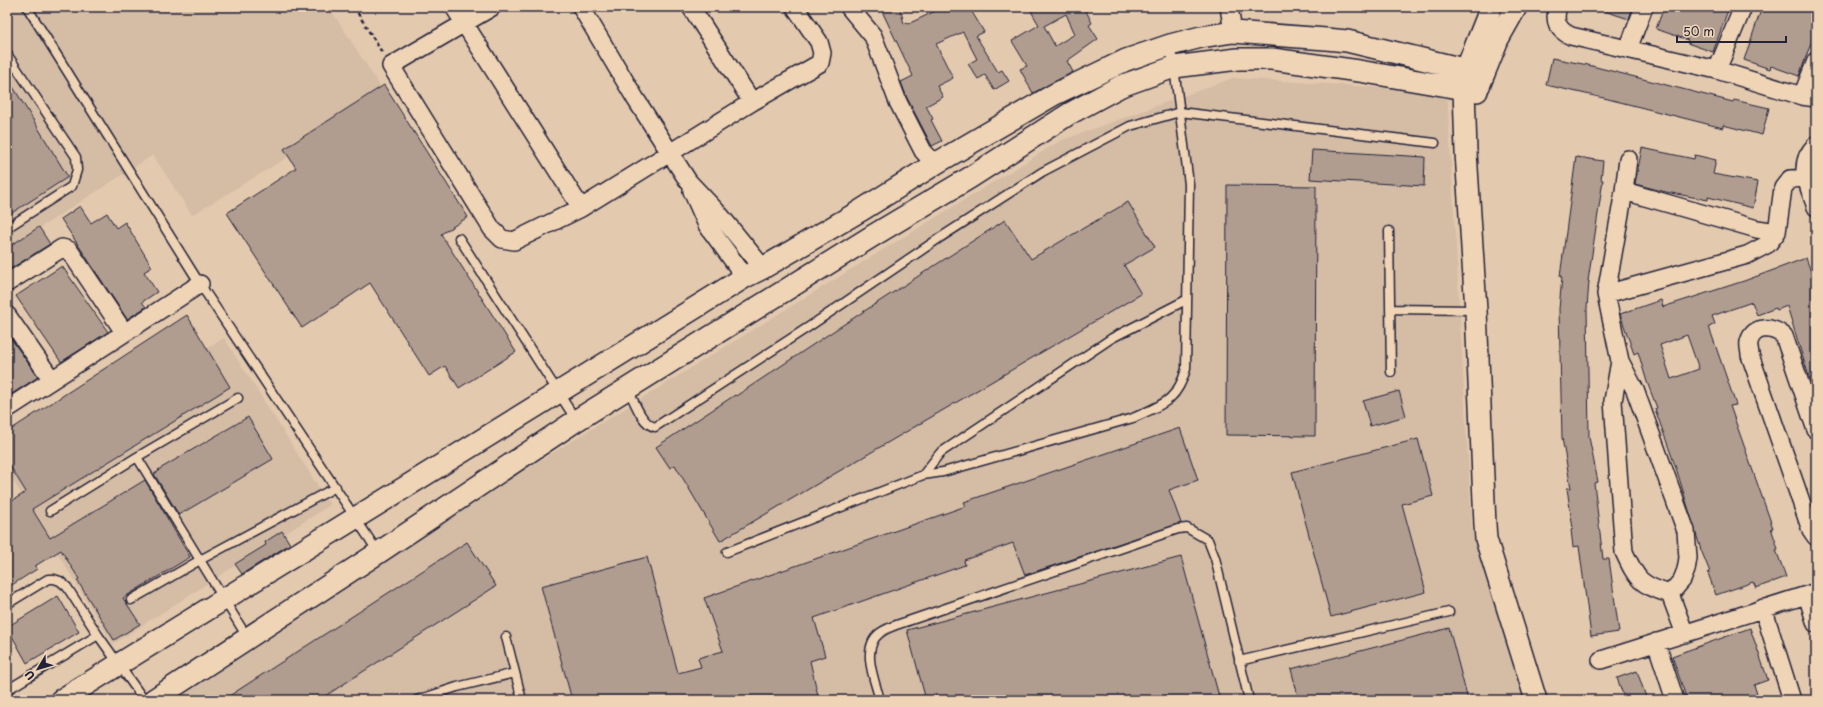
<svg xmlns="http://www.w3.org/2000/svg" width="1823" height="707" font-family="'Playpen Sans',sans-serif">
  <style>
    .built { fill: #d4bca5 }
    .building { fill: #b09d90; stroke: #22223b; fill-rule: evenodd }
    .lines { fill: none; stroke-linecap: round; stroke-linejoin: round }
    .service-casing { stroke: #22223b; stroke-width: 11 }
    .minor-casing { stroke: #22223b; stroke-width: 20 }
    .tertiary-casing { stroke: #22223b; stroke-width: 24 }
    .path { stroke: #22223b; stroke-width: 2.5; stroke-dasharray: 4 3; stroke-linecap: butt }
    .service { stroke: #efd4b6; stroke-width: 8 }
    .minor { stroke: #efd4b6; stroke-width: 17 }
    .tertiary { stroke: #efd4b6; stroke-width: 21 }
  </style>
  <rect width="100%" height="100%" fill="#e3c9ae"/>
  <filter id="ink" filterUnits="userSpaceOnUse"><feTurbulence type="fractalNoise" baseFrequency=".025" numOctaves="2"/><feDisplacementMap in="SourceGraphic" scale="8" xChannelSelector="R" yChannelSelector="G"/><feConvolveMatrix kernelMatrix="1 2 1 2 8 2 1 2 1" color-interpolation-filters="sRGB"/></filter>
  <g filter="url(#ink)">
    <path class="built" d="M7,7h322l58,90 -195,118 -39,-60 -146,94z
      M1233,78l214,14 25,438 53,170h-1374l909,-559z
      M224,338l106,167 -217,139 -105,-172z"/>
    <path class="building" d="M880,7h20l4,17 3,-2 1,2 36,-17h25l15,25 -8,4 22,36 4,-2 7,11 -15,9 -9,-15 -7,4 -10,-15 9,-5 -14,-27 -27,12 17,34 -16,8 6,11 -17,9 7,13 -2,1 11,21 -10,5 -25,-48 -6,-16 12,-6z
      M1039,7h45l8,16 -3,2 9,14 -31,22 6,11 -40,21 -13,-24 7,-3 -15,-25 27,-16 -8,-14zM1066,14l9,20 -20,12 -11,-20z
      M1599,7h34l-4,12 -31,-10z
      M1664,7h65l-16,45 -26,-9 1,-3 -32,-11z
      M1762,7h54v22l-17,47 -28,-10 -1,3 -26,-9z
      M1552,58l36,7 145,37 1,-2 35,8 -7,27 -39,-10v3l-115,-29 -62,-14z
      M7,77l61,100 -61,39z
      M384,85l84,132 -27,17 75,118 -57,36 -14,-22 -16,10 -59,-93 -68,45 -75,-115 69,-45 -12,-19z
      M1642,148l52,11 1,-4 21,5 -3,14 45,8 -5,26 -45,-11v3l-42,-8 -31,-8z
      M1312,150l113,7 -1,29 -114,-7z
      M1576,157l27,4 -2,19h2l-15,101h1l-2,27 2,129 9,45 -4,1 9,76h6l10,73 -28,4 -12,-90 -6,1 -2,-17 2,-1 -6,-41h4l-9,-50 -3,-129 3,-32h-2z
      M1227,185l89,1 -1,250 -89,-1z
      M1128,202l27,45 -31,18 17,29 -421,247 -45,-76 -5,3 -14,-21 79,-52 1,1 96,-64 173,-112 26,39z
      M80,206l11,17 16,-10 9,15 9,-6 27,45 -8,5 13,20 -15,10 4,5 -19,12 -66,-100z
      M39,227l11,17 -43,27v-23z
      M1806,258l10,28v101l-3,1 -10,-30 -16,-52 -10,4 -1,-2 -19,7 -5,-13 -40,14 3,8 -6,3 27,78 -6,1 43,122h-2l7,21 -2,1 10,27 -30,11 -3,-6 -37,13 -8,-22 2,-1 -9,-22 -24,-79 -22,-62 2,-1 -10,-26 -9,-30 -4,2 -14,-40 41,-14 2,7 81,-26zM1687,335l12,34 -28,10 -11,-34z
      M62,266l46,66 -47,30 -45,-66z
      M187,315l43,72 -198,122 18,29 95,-58 45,77 -67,41 17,26 -26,16 -37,-60 2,-1 -18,-29 -26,16 2,3 -30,19v-84l19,-12 -19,-31v-29z
      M7,333l31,44 -31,20z
      M1399,391l7,25 -36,10 -7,-25z
      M248,417l25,42 -94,56 -25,-41 5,-3 -1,-1z
      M1180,428l18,52 -29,10 12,33 -156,52 -12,-32 -49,17 1,5 -151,53 11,38 -15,5 9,39h-247l-31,-114 106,-29 31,116 23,-6 -3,-9 25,-7 -19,-53 262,-92 -2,-4z
      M1418,439l15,57 -31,8 24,88 -95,25 -39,-145z
      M282,531l8,13 -48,30 -7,-10 31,-19 -1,-3z
      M467,542l29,44 -177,114h-96z
      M1181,557l39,143h-294l-19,-70z
      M58,596l21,36 -52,31 -20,-36z
      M1449,628l19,72h-169l-8,-31z
      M1750,628l18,52 -14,5 5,15h-72l-15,-44z
      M1637,671l10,29h-22l-8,-22z"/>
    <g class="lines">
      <g class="service-casing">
        <path id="service" d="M27,7l173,277 178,268
          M7,54l69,103 1,13 -5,16 -65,42
          M1389,231l2,141
          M459,238l117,182
          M1390,309l85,1
          M628,389c6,11 13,35 27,38l155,-101 131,-89 101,-65 88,-46 50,-14 255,31
          M137,457l110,180
          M923,475l17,-22 172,-115 74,-38
          M50,511l87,-54 101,-59
          M727,552l196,-77 20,-3 190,-54c28,-13 44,-16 53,-49l3,-185 -15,-117 -4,-21
          M131,600l69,-40 136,-73
          M7,604l41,-25h6l6,2 7,6 31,48 46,65
          M506,637l16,63
          M1239,661l210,-49
          M7,690l91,-55
          M417,700l40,-13 58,-14
          M880,700c-5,-19 -20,-52 0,-67 9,-7 23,-10 34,-14l264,-90 9,-1 21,12 7,18 34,142"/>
      </g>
      <g class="minor-casing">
        <path id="minor" d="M454,7l127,201
          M492,7l-101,59 101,163 10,10 12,2 67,-33 171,-106 68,-39 2,-10 -3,-11 -24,-35
          M581,7l54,91 53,83 32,34 43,53
          M691,7l61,95
          M849,7l24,29 25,66 25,49 12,13
          M1229,7l4,25
          M1558,7c-5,14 0,23 13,29l146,34 85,26 14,2
          M1628,49l16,-42
          M1717,70l26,-63
          M1802,96l14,-35
          M1816,145c-20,19 -8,39 0,62
          M1628,159l-4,32 -18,103 14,67 15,29 51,141 2,27 -2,12 -4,10 -12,14
          M692,191l15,34 38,52
          M1624,191l133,38 20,3
          M7,283l55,-35 7,2 55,82
          M1606,294l141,-39 21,-11 9,-12 6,-44 7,-9 16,-1
          M7,315l45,65
          M1620,361l-7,40 11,151c13,28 16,33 46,42
          M7,409l193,-125
          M1816,430l-32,-94c-11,-9 -30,-12 -35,6 -1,4 1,9 1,13l61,175 5,7
          M1670,594l15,40
          M1807,595l9,29
          M1763,608l29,92
          M1656,642l19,58
          M1601,660l215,-68"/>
      </g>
      <g class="tertiary-casing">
        <path id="tertiary" d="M1491,7l-25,63 -2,19 2,63 10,158 9,215 1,14 50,161
          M1479,86l19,-47 18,-32
          M61,700l684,-423 18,-9 97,-57 75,-47 120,-70 71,-34 44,-15 31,-8 32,-5 93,7 21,2 137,33
          M153,700l225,-147 199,-133 297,-185 97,-58 98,-63 52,-28 53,-19 64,-8h34l87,12 118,20"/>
      </g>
      <path class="path" d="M354,7l29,47"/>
      <use href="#service" class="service"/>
      <use href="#minor" class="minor"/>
      <use href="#tertiary" class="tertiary"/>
    </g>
  </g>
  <rect width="1823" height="707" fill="none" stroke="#efd4b6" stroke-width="24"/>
  <rect x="12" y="12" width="1799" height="683" fill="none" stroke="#22223b" stroke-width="1.5" filter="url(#ink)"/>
  <g transform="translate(38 669) rotate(232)" stroke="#efd4b6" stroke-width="3" paint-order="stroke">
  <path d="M0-3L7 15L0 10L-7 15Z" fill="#22223b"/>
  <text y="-6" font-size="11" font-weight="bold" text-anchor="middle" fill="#22223b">U</text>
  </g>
  <path d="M1677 36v6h109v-6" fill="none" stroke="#22223b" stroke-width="2"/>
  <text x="1683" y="36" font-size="12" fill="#22223b" stroke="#efd4b6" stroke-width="3" paint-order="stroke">50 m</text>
</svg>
